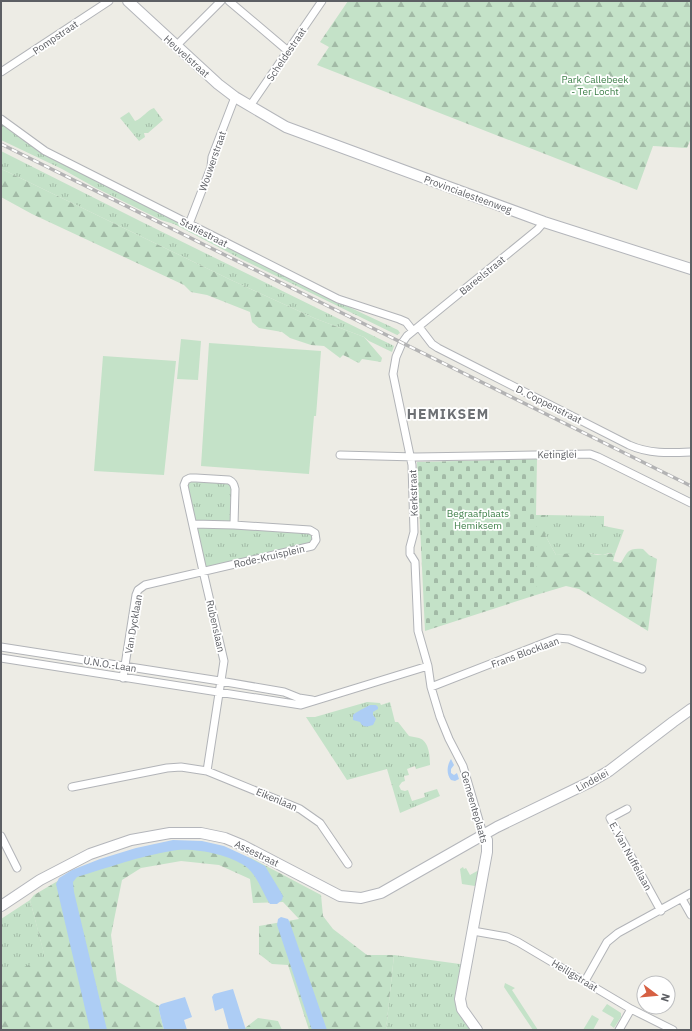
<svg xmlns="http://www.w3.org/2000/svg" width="692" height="1031" font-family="'IBM Plex Sans',sans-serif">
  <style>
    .grass { fill: url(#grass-tufts) }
    .forest { fill: url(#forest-firs) }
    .cemetery { fill: url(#cemetery-stones) }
    .garden { fill: #c4e2c8 }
    .water { fill: #adcdf5 }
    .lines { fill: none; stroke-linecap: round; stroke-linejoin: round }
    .street-casing { stroke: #b2b4b8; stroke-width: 9 }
    .secondary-casing { stroke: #b4b6bb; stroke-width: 12 }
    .street { stroke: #fff; stroke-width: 7 }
    .secondary { stroke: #fff; stroke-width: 10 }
    .rail-casing { stroke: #b3b3b4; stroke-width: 3.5 }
    .rail { stroke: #fff; stroke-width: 2; stroke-dasharray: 6; stroke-linecap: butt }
    .labels { text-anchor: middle; stroke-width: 3.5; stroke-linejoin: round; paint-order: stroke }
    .street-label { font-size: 10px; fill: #5d5f64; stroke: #fff }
    .park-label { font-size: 10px; fill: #3f804a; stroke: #fff }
    .district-label { font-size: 14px; font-weight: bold; letter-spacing: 1px; fill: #6e7175; stroke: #fff }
  </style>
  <defs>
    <pattern id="grass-tufts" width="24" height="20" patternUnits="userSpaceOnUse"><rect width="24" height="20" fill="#c4e2c8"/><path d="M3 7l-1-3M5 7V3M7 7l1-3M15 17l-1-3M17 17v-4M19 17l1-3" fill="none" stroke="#a2baa6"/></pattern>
    <pattern id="forest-firs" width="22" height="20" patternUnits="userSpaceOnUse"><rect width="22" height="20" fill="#c4e2c8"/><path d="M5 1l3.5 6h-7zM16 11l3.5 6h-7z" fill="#a2baa6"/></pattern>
    <pattern id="cemetery-stones" width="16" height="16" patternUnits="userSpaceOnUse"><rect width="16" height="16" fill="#c4e2c8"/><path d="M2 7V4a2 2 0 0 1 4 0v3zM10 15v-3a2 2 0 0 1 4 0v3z" fill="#a2baa6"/></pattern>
  </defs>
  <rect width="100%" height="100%" fill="#edece5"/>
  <path class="grass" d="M154,108l9,12 -15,13h-4l1,4 -6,4 -19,-23 9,-6 6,9c8,-3 12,-11 19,-13z
    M1,122l41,29 294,150 62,29 2,3 -3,2 -156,-76 -67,-35 -13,-4 -65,-32 -34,-19 -61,-29z
    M1,151l139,70 254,125 -2,6 -23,-11 -5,-4 -50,-19 -85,-39 -219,-106 -9,-4z
    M186,480l46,1 2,44 76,5 4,13 -111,28z
    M545,515l59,1v10l20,4 -9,24 -6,-1 -6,2 -15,-2 -32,2 -11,-20z
    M367,702l13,1 1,2 9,-3 5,20h3l11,14c3,1 7,1 10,2 10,3 11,18 11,27l-14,4 -1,-3 -8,3 2,6 -5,1 1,5 -3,1 -3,4 2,4 4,1 3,-1 4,11 13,-4 -1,-4 13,-4 3,7 -40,17 -13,-44 -40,11 -41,-63h9z
    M30,900l21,80 -50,50v-111z
    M394,955l73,10 -7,34 17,31h-91z"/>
  <path class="forest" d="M348,1h327l16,1v136l-4,10 -34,-2 -16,44 -320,-125 12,-18 -9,-5z
    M1,169l9,4 219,106 85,39 50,19 18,21 -1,4 -19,-3 -3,4c-5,-2 -11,-6 -16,-8l-3,3 -16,-12 -13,-1 -21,-7 -8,-6 -23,-4 -7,-6 -2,-10 -43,-17 -16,-3 -7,-7 -152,-71 -31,-17z
    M536,515h9v20l11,20 15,-2 3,-3c10,0 19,6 29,5 5,-1 7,-2 12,-1l-2,7 8,2c7,-12 7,-15 22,-14l6,6 8,4 -9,72 -69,-42 -13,-3 -30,9z
    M180,842l71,16 70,37 2,21 10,13 34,26h27l-8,75h-77l-21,-65 -16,-1 -13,-10v-28l40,-7 -16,-17 -30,1 -3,-24 -31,-14 -38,-4 -40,7 -19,12 -11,55 6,46 42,25v4l5,20h-163v-53l44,-19 -15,-58 4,-5 39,-23z
    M258,1018l20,3 4,9h-36l-1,-2z"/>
  <path class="cemetery" d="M537,459l-1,56v80l-111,36 -8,-169z"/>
  <path class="garden" d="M181,339l20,2 -3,39 -21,-1z
    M209,343l112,8 -5,65h-2l-5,58 -108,-8z
    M103,356l73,5 -12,114 -70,-4z
    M463,867l1,2 2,-1 4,7 9,-5 -4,16 -13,-2 -2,-15z
    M505,983l10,5 -3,2 26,40h-5l-29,-43z
    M607,1004l14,9v4l-7,11 -4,-3 4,-7 -12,-7z
    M592,1015l7,4 -6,11h-10z"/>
  <path class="water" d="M371,705h5l2,2v2l-5,3v3l3,4 -3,6c-6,2 -10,3 -13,-3l-7,-2v-5c2,-2 16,-10 18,-10z
    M451,759l3,6 -3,4v4l3,2 3,-2 2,6 -4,2 -4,-1c-5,-6 -4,-15 0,-21z
    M173,840l29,1 22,5 26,12 15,8 14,23 4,7 -1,4 -5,4h-7c-8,-12 -13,-30 -25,-38 -18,-12 -53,-19 -74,-15 -31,5 -64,17 -94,26l-4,5 1,10 33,138h-17l-34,-146 3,-6 13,-8 28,-11 36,-11z
    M281,917l7,2 2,4 37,107h-15l-35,-105 1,-6z
    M233,989l13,41h-17l-6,-22 -8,3 -3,-14 2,-3z
    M185,997l7,20 -8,3 3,10h-23l-5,-20v-4l2,-2z"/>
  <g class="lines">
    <g class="street-casing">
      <path id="street" d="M229,1l59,50
        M176,46l45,-45
        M1,72l108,-71
        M250,106l72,-105
        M1,119l44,32 293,148 61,20 7,3 7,9
        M189,224l22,-57 1,-10 23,-60
        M419,327l13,17 6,4 191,97c20,9 40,8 62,7
        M340,455l76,2 174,-3 8,3 93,46
        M193,524l41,1
        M1,647l219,34 64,11 15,6 13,2
        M1,658l300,47 127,-39
        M123,678l13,-83 2,-5 7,-5 167,-39 4,-6 -1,-7 -5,-3 -76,-5 1,-36c-1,-5 -2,-7 -6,-9l-33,-2h-6l-4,2 -2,5 1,5c6,27 12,54 18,81l21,90 -17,110
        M431,687l126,-49 12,1 73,30
        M72,787l95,-19 14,-1 26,4 93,38 20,14 28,41
        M627,809l-17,9 51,93
        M483,834l-20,-68 -14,-27 -9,-22 -9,-30 -3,-21 -10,-35 -3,-69 -5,-8v-7l4,-15 -2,-67 -19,-91 3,-17 6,-14 5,-7 130,-106 7,-8
        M1,836l16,32
        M682,899l9,16
        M473,931l34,6 11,5 113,67 42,21
        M585,981l22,-39 11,-9 73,-40
        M619,1030l12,-21"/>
    </g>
    <g class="secondary-casing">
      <path id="secondary" d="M128,1l90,83 17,13 51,30 258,95 147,47
        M1,906l39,-26 50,-26 41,-14 39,-7h31l24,5 17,7 98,51 21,2 20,-5 116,-66 93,-45 19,-11 64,-49 18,-13
        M477,1030l-15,-21 -2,-10 27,-147v-12l-4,-6"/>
    </g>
    <use href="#street" class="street"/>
    <use href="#secondary" class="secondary"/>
    <g class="rail-casing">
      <path id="rail" d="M1,144l690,342"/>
    </g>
    <use href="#rail" class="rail"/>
  </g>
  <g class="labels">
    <g class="street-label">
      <text transform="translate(55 37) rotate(-34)" y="4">Pompstraat</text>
      <text transform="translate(286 54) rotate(-56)" y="4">Scheldestraat</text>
      <text transform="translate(187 56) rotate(42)" y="4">Heuvelstraat</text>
      <text transform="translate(212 161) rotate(-71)" y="4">Wouwerstraat</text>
      <text transform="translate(468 194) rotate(20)" y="4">Provincialesteenweg</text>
      <text transform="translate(204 232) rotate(27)" y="4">Statiestraat</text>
      <text transform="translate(482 275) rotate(-39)" y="4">Bareelstraat</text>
      <text transform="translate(549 404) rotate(27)" y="4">D. Coppenstraat</text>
      <text transform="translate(557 454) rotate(-1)" y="4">Ketinglei</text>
      <text transform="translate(413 493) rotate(-92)" y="4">Kerkstraat</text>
      <text transform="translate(269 556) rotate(-13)" y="4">Rode-Kruisplein</text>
      <text transform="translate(133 624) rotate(-80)" y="4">Van Dycklaan</text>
      <text transform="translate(216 626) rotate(77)" y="4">Rubenslaan</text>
      <text transform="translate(525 652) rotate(-20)" y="4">Frans Blocklaan</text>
      <text transform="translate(110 664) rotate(9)" y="4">U.N.O.-Laan</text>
      <text transform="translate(592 780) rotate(-29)" y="4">Lindelei</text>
      <text transform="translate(277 799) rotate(23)" y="4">Eikenlaan</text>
      <text transform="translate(475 807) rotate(74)" y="4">Gemeenteplaats</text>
      <text transform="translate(257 853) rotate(26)" y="4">Assestraat</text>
      <text transform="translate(631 856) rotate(61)" y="4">E. Van Nuffellaan</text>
      <text transform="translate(575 975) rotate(31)" y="4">Heiligstraat</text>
    </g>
    <g class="park-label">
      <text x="595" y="83">Park Callebeek<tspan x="595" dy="12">- Ter Locht</tspan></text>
      <text x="478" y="517">Begraafplaats<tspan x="478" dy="12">Hemiksem</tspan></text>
    </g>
    <g class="district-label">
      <text x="448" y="419">HEMIKSEM</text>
    </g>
  </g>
  <rect width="692" height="1031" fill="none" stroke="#5d5f64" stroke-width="4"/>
  <g transform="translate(656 995) rotate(106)"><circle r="19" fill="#ffffff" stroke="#bebfc1"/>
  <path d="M0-3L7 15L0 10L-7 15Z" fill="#d66043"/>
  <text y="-6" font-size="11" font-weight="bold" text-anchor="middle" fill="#5d5f64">N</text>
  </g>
</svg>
